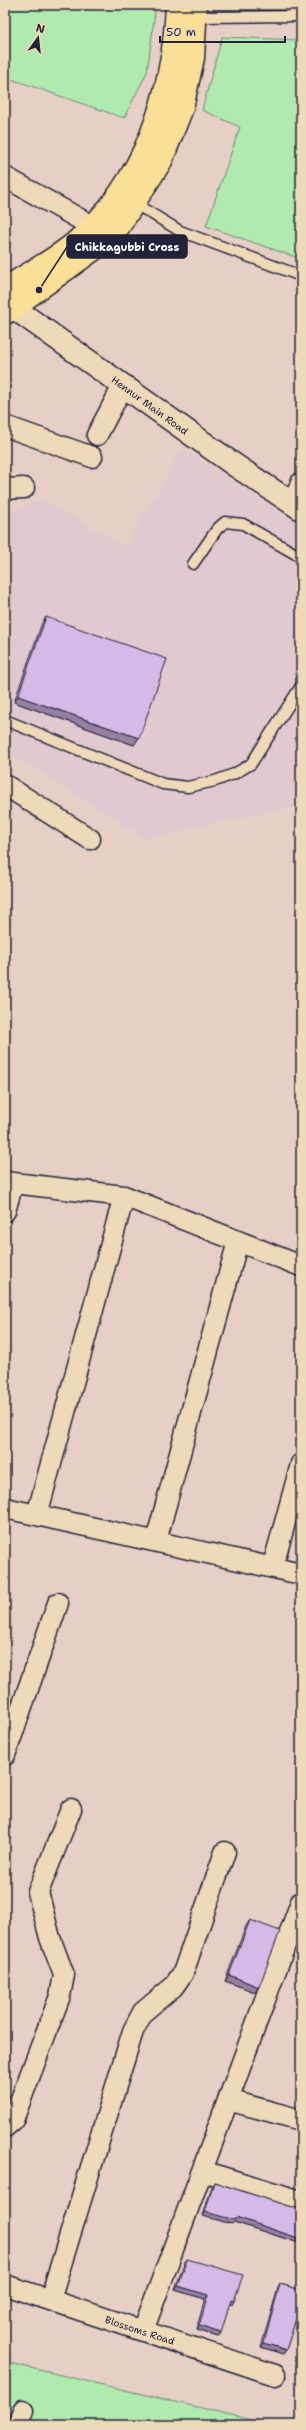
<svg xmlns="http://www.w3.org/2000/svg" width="306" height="2430" font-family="'Shantell Sans',sans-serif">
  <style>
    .built { fill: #e1c9d0 }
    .green { fill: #b1eaaf; stroke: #6a8675 }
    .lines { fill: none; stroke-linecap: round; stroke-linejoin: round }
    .lane-casing { stroke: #22223b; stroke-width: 13 }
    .street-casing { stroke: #22223b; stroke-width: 23 }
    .secondary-casing { stroke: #22223b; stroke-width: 25 }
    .primary-casing { stroke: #22223b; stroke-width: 25 }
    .lane { stroke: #eed9b8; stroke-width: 10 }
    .street { stroke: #eed9b8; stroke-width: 20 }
    .secondary { stroke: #eed9b8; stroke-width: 22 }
    .primary { stroke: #fadf96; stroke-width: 22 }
    .wall { fill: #b7a0c8; stroke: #22223b }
    .shaded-wall { fill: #9582a2; stroke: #22223b }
    .building { fill: #d5bae8; stroke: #22223b }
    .labels { text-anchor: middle; stroke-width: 3; stroke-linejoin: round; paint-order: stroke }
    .street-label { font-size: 10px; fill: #22223b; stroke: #eed9b8 }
    .leader { fill: none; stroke: #22223b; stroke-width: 1.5 }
    .callout-dot { fill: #22223b; stroke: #eed9b8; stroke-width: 1.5 }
    .callout { fill: #22223b; stroke: #22223b; stroke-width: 1.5 }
    .callout-label { font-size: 11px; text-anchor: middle; font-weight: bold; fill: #fff }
  </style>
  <rect width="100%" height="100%" fill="#e6d0c6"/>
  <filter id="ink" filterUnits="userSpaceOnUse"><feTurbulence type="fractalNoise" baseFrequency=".025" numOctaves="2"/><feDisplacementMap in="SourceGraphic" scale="8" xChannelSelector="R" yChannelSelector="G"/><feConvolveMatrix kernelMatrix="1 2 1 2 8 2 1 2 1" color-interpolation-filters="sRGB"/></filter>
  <g filter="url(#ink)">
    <path class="built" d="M182,449l119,76v267l-6,14 -149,33 -141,-89v-237l37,-14 83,48z"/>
    <path class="green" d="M5,5h151l-9,67 -23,46 -119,-41z
      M222,37l79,3v219l-95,-33 34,-99 -38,-17z
      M5,2362l269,63h-269z"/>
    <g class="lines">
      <g class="lane-casing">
        <path id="lane" d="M196,17l105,-1
          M134,203l46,28 121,45
          M193,564l24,-35 8,-7 18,2 58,33
          M5,720l158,64 25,3 27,-6 19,-7 17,-10 50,-78"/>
      </g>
      <g class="street-casing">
        <path id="street" d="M5,177l87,49
          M5,426l87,31
          M97,435l26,-49
          M5,489l19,-1
          M293,504l8,-21
          M5,785l85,54
          M5,1182l119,14 177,70
          M5,1211l8,-28
          M5,1508l296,66
          M37,1515l87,-319
          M156,1541l82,-300
          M273,1566l28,-102
          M5,1755l53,-152
          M228,2100l73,20
          M5,2127l8,-7 47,-124 4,-21 -14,-37 -12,-46 33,-83
          M202,2171l99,30
          M5,2285l270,90
          M50,2300l83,-269 10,-19 30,-25 10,-14 42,-121
          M143,2331l158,-429
          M18,2425l5,-15"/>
      </g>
      <g class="secondary-casing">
        <path id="secondary" d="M5,296l9,12 222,158 65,43"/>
      </g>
      <g class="primary-casing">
        <path id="primary" d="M5,289c23,-16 50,-29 71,-47 70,-60 97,-148 101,-237
          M5,313l96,-69 18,-18 42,-65 21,-53 11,-50 3,-53"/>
      </g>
      <use href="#lane" class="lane"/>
      <use href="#street" class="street"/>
      <use href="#secondary" class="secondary"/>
      <use href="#primary" class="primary"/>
    </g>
    <path class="wall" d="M46,617l88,128 -120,-43 28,-79z
      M250,1920l5,72 -30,-11 21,-55z
      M214,2182l74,24 13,3v31l-2,3 -65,-21 -2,2 -29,-8 9,-30z
      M187,2259l45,46h-3l-11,32 -22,-7 9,-31 -30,-9 9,-27z
      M280,2284l21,6v34l-1,1 -6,-2 -8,27 -3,4 -22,-7 17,-59z"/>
    <path class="shaded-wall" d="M18,696l121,42 -5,7 -120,-43z
      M229,1975l30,12 -4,5 -30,-11z
      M205,2212l31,5 65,22v1l-2,3 -65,-21 -2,2 -29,-8z
      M178,2286l30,9 -3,4 -30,-9z
      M231,2300l3,1 -2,4 -4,-1z
      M296,2319l5,1 -1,5 -7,-2z
      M199,2326l22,7 -3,4 -22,-7z
      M264,2343l22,7 -3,4 -22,-7z"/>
    <path class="building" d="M46,617l121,42 -28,79 -121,-42z
      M250,1920l30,11 -21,56 -30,-12z
      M214,2182l74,24 13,3v30l-65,-22 -1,3 -30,-8z
      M187,2259l56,16 -9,26 -3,-1 -10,33 -22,-7 9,-31 -30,-9z
      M280,2284l21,6v30l-5,-1 -10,31 -22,-7z"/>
  </g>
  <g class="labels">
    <g class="street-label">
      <text transform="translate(150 405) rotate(36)" y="4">Hennur Main Road</text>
      <text transform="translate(140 2330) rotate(18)" y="4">Blossoms Road</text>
    </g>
  </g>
  <path class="leader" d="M39 290L67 247"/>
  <circle class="callout-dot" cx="39" cy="290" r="4"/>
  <rect class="callout" x="67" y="235" width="120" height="23" rx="4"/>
  <g class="callout-label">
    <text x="127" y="251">Chikkagubbi Cross</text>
  </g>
  <rect width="306" height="2430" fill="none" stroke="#eed9b8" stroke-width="20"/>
  <rect x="10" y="10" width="286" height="2410" fill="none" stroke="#22223b" stroke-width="1.5" filter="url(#ink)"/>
  <g transform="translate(38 38) rotate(15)" stroke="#eed9b8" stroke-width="3" paint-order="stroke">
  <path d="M0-3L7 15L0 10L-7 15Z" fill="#22223b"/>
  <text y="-6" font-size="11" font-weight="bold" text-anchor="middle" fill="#22223b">N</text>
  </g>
  <path d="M160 36v6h125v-6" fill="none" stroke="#22223b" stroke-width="2"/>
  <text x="166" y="36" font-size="12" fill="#22223b" stroke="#eed9b8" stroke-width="3" paint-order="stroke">50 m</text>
</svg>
